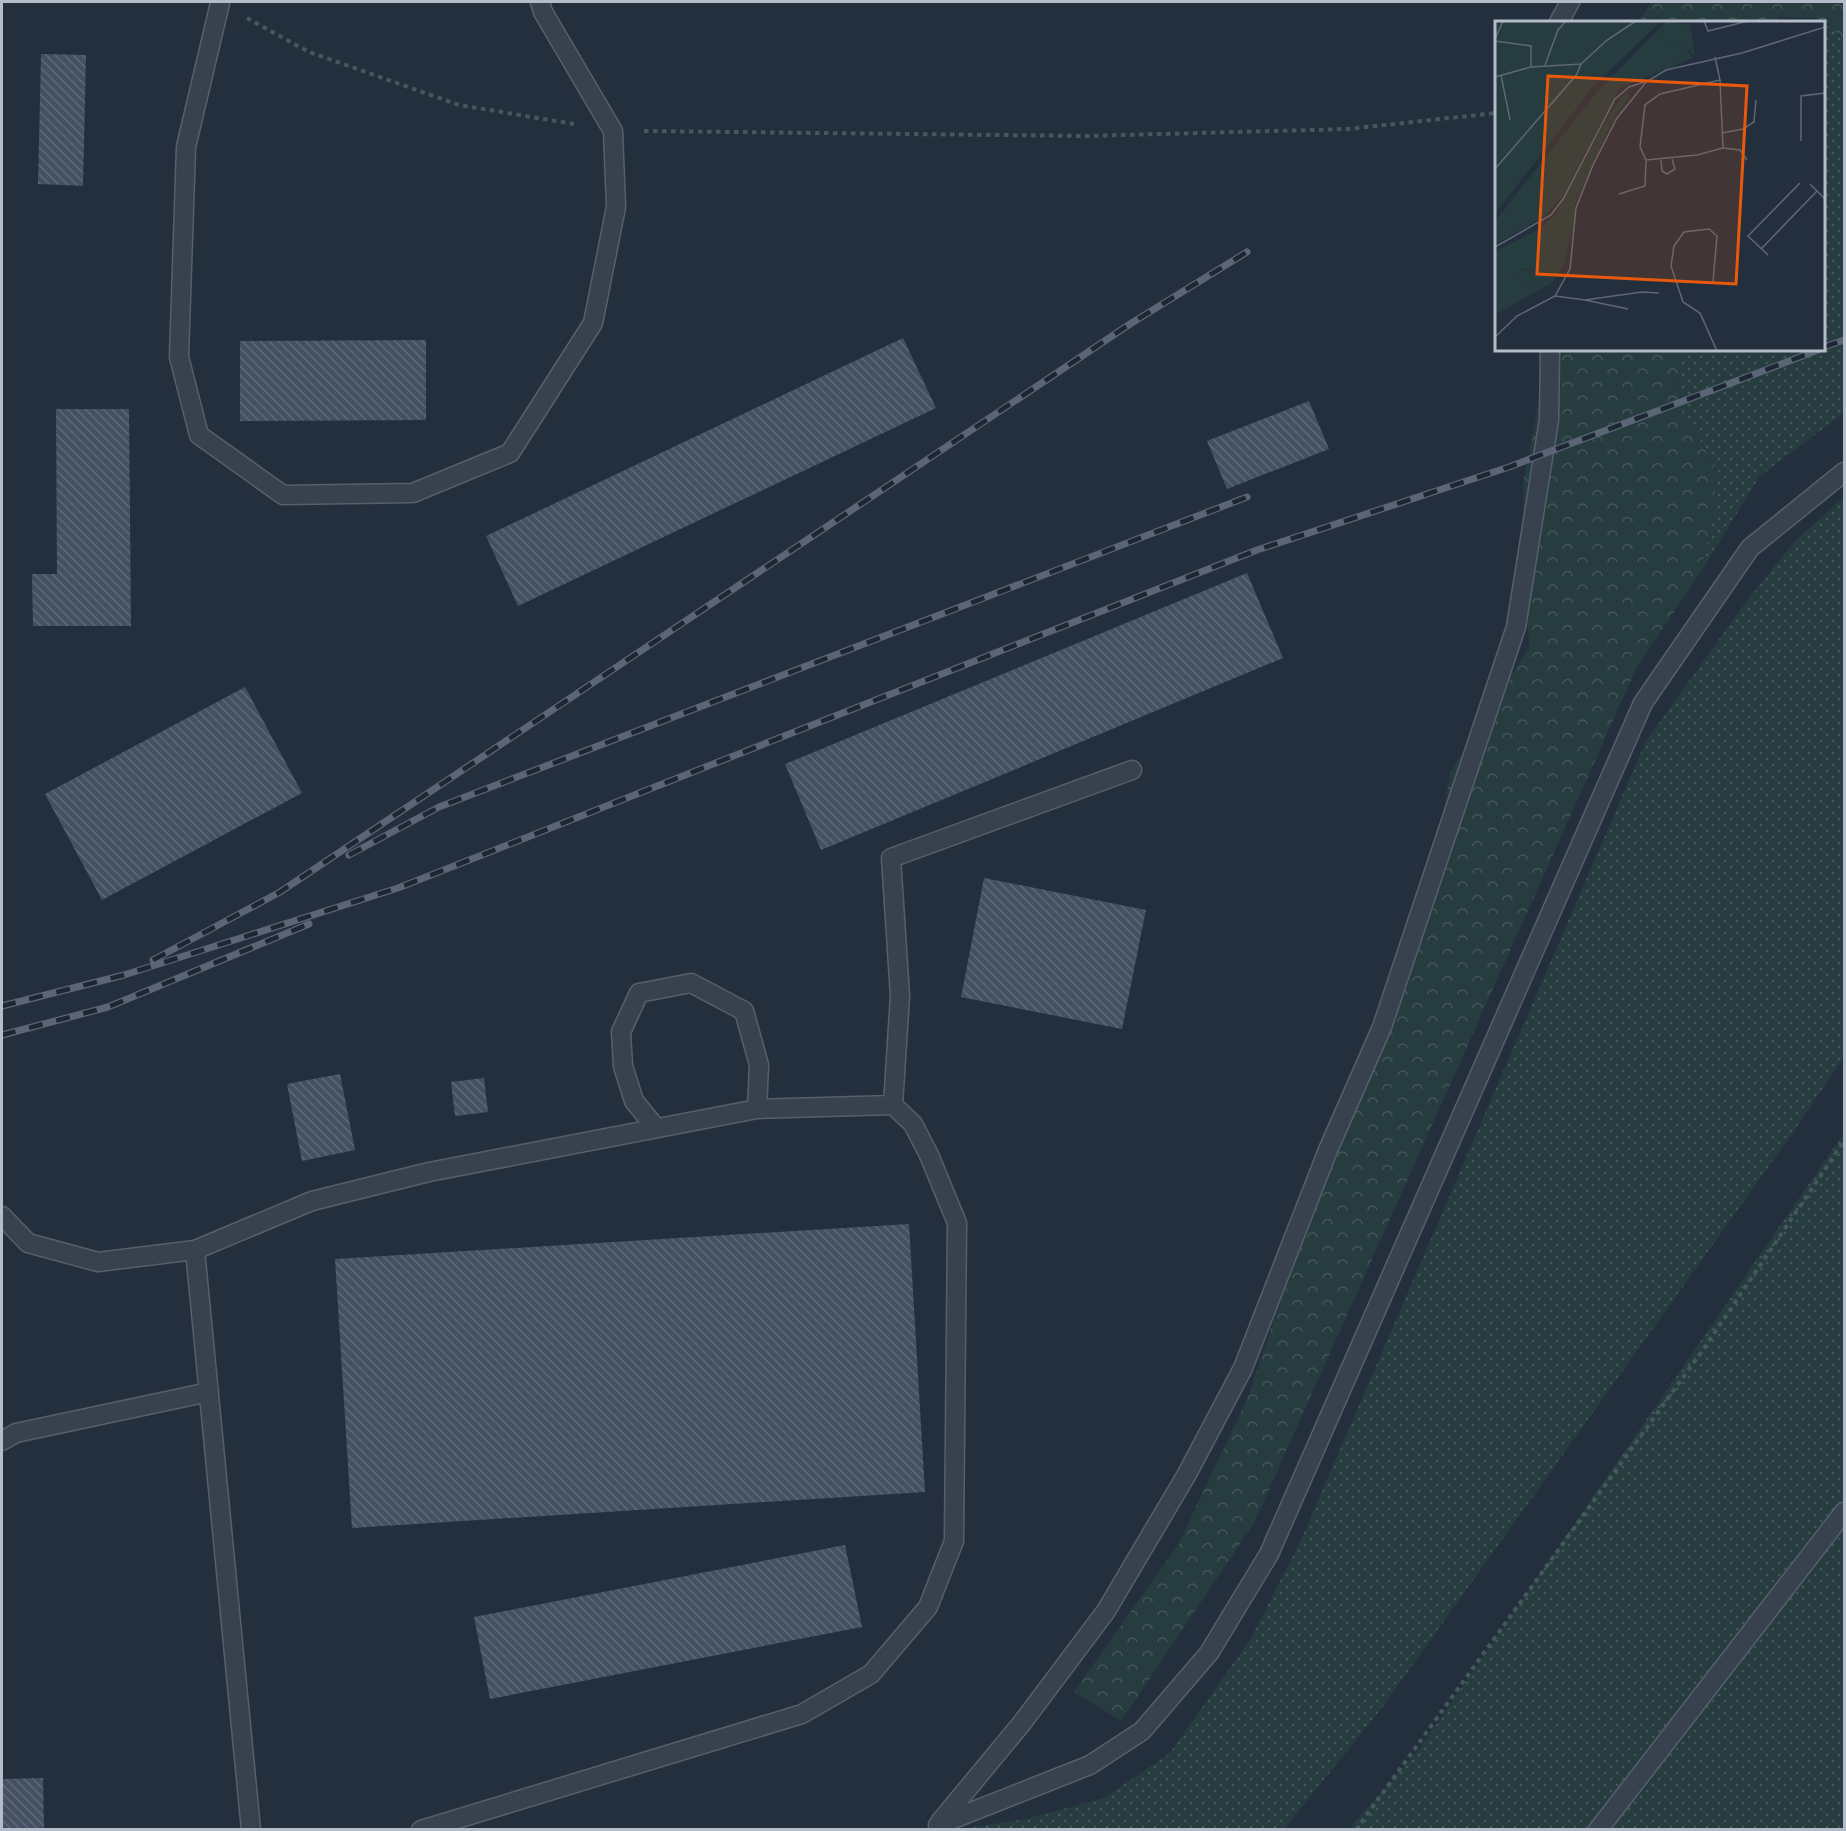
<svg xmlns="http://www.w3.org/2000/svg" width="1846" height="1831" font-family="'Work Sans',sans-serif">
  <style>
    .grass { fill: url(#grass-dots) }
    .forest { fill: url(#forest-crowns) }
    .building { fill: url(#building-back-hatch) }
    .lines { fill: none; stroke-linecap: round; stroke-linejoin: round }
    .service-casing { stroke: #565f6c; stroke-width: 21 }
    .path { stroke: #44595c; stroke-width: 4; stroke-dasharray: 4.5 4.5; stroke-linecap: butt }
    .service { stroke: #38414e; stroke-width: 18 }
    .rail-casing { stroke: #5a6575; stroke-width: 7 }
    .rail { stroke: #1d2633; stroke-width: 4.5; stroke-dasharray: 14; stroke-linecap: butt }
    .inset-road { fill: none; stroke: #5e6776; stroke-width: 1.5 }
    .view { fill: #e8590c; fill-opacity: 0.15; stroke: #e8590c; stroke-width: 3 }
    .inset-edge { fill: none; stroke: #b4bcc9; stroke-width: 3 }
  </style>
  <defs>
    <pattern id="grass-dots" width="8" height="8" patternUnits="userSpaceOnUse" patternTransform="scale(1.5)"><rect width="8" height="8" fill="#263c3f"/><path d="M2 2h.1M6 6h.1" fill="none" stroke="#435659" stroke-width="1.8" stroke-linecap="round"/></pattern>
    <pattern id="forest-crowns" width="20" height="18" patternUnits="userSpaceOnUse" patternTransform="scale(1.5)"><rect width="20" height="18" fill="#263c3f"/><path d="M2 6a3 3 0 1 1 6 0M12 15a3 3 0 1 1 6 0" fill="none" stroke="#435659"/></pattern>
    <pattern id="building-back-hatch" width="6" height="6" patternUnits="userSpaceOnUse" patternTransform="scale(1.5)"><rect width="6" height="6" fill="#455162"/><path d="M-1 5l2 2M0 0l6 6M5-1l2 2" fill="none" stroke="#5d6877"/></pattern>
  </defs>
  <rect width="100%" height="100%" fill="#242f3e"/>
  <path class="grass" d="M1824,23l20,15v375l-84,63 -60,97 16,-71 -3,-37 -34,-65 2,-50h143z
    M1844,497v560l-52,77 -410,574 -98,121h-314l3,-2 53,-8 78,-21 66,-45 81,-115 49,-96 346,-801 97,-135 51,-64z
    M1844,1133v696l-496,1 72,-82z"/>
  <path class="forest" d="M1651,2h193v36l-28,-20 -38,-1v5h-139z
    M1549,350h132l-2,50 34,65 3,37 -16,71 -63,94 -383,856 -133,198 -47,-29 105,-149 70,-148 70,-212 113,-296 18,-114 79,-125 -6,-165z"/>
  <path class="building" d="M41,54l45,1 -3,131 -45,-2z
    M903,338l33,70 -418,198 -32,-70z
    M426,340v80l-186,1v-80z
    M1309,401l20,48 -102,40 -20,-48z
    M56,409h73l2,217h-98l-1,-52h25z
    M1247,573l36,85 -462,192 -36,-86z
    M245,687l57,106 -200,107 -57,-106z
    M984,878l162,32 -24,119 -161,-32z
    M340,1074l15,76 -53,11 -15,-77z
    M484,1078l4,34 -33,4 -4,-34z
    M909,1224l16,268 -573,36 -17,-269z
    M845,1545l17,82 -372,72 -16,-82z
    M43,1778l1,52h-42v-51z"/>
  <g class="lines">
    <g class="service-casing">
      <path id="service" d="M220,3l-34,144 -7,210 20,78 84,60 130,-2 97,-40 83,-130 23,-116 -3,-76 -70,-119 -3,-10
        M1559,22l11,-20
        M893,1105l7,-109 -9,-138 241,-88
        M656,1128l-22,-27 -11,-35 -2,-34 18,-39 52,-10 53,28 15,54 -2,44
        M2,1216l26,27 70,19 97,-12
        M2,1441l14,-8 193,-41
        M940,1822l82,-99 84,-112 81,-137 56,-106 85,-218 54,-123 134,-400 33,-207 1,-70
        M938,1825l152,-60 52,-34 67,-78 60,-99 374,-851 107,-155 94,-76
        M251,1830l-56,-580 117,-49 117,-29 328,-63 136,-4 20,19 16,31 28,68 -3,318 -26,66 -57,67 -69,40 -381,116
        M1598,1830l246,-318"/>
    </g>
    <path class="path" d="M247,18l62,34 150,53 115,19
      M644,131l443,5 261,-7 148,-16
      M1356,1830l349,-483 139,-206"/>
    <use href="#service" class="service"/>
    <g class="rail-casing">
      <path id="rail" d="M1824,347l20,-7
        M349,855l90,-48 808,-310
        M153,960l127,-68 850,-568 117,-72
        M2,1006l122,-31 274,-87 859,-338 252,-83 309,-117
        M2,1035l106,-28 201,-83"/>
    </g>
    <use href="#rail" class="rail"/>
  </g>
  <g transform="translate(1495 21)">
    <rect width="330" height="330" fill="#242f3e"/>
    <path d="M0,0h166l-68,66 -98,127zM167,5l-2,10 22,7 11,15 -73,30 -57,107 -17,20 -51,30v-24l102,-129zM61,192l1,26 -12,33 -21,-3 -6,8 4,7 22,3 -49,28v-64l43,-21z" fill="#263c3f"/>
    <path d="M170,0l25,4 5,32 -13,-14 -11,4 -6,-4 -5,-7zM130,71l5,3 -20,31 -35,79v18l-12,44 -12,17 -7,3 -22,-3 -4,-7 2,-7 25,2 12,-33 -1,-26 54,-100z" fill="#263c3f"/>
    <path class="inset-road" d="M209,0l4,10 40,-10M0,18l8,-18M0,20l36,5v21M220,36l5,23 3,68 -26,7 -51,5 -6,-13 5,-42 15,-11 60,-14M86,43l26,-24 29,-19M50,44l13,-35 8,-9M6,54l9,45M0,56l36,-10 50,-3 -4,10 -82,95M227,112l21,-4 11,-7 2,-22M306,120v-45l24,-3M228,127l17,2 7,10M166,139l1,11 5,3 8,-5 -3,-10M315,163l15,15M124,173l26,-8 1,-26M0,226l56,-32 12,-16 52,-100 14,-12 15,-5M267,227l55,-57M273,234l-20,-19 52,-53M218,261l4,-46 -8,-7 -25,3 -10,14 -3,20 12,36 17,11 17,38M60,275l30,4 57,-8 17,1M90,279l43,9M0,316l22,-21 38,-20 15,-27 6,-61 17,-43 24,-47 29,-36 20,-12 76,-17 83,-26"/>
    <path class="view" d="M53,55l199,10 -11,198 -199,-10z"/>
    <rect width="330" height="330" class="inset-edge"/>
  </g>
  <rect width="1846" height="1831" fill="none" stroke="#b4bcc9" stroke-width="6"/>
</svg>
